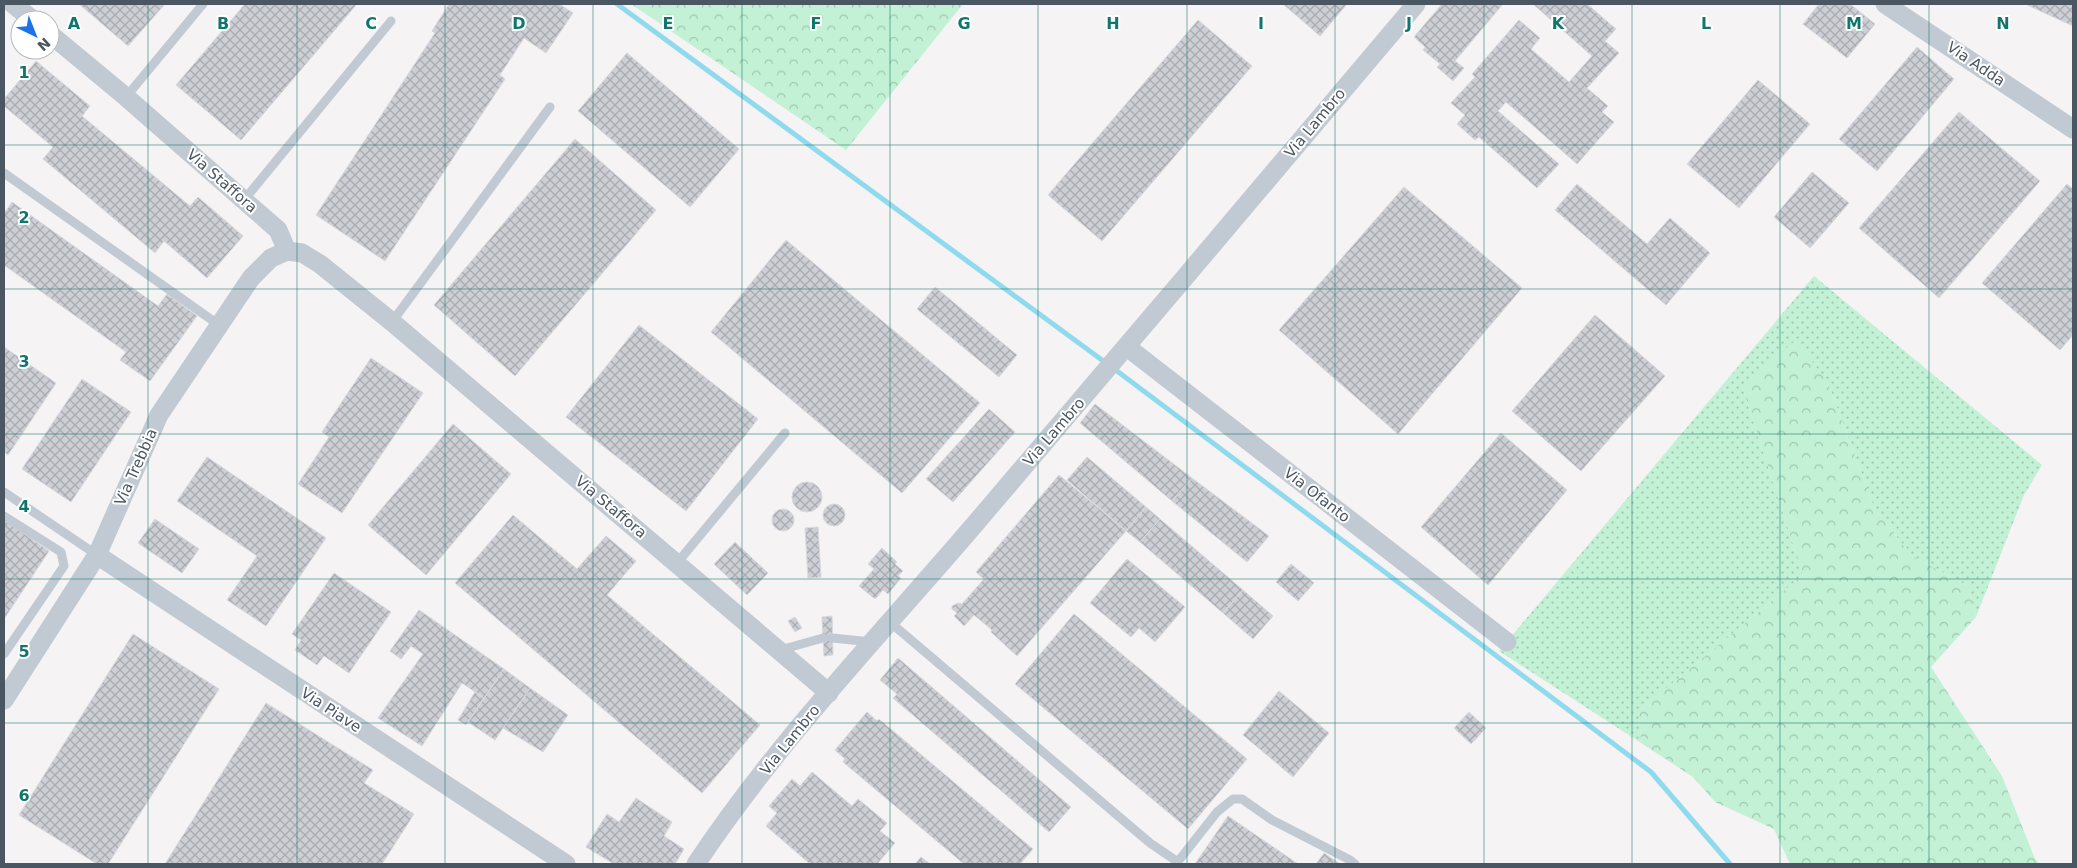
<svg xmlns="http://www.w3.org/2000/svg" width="2077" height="868" font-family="'DejaVu Sans',sans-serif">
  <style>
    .grass { fill: url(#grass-dots) }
    .forest { fill: url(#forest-crowns) }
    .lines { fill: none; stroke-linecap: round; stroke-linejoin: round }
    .stream { stroke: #90daee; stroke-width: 5 }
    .building { fill: url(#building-cross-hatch); stroke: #d7d9de }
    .lane { stroke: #c1cad2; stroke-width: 9 }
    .street { stroke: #c1cad2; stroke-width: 19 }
    .grid { fill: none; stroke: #0f766e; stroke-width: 1; stroke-opacity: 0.55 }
    .labels { text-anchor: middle; stroke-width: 4; stroke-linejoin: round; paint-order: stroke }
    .street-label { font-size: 15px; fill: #4a5661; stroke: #fff }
    .grid-label { font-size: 16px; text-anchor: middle; font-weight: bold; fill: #0f766e; stroke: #fff; stroke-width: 4; stroke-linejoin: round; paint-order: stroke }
  </style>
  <defs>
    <pattern id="grass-dots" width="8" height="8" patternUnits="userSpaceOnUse" patternTransform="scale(1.25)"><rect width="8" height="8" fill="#c3f1d5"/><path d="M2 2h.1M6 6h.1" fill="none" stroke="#a0c6b0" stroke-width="1.8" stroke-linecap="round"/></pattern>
    <pattern id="forest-crowns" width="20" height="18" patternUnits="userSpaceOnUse" patternTransform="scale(1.25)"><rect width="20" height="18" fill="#c3f1d5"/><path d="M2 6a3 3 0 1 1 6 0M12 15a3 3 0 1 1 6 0" fill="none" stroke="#a0c6b0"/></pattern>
    <pattern id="building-cross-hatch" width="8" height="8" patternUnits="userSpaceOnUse" patternTransform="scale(1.25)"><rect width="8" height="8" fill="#cdcfd5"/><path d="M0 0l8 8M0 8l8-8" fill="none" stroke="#a8abb0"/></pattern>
  </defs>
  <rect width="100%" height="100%" fill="#f5f3f3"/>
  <path class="grass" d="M1814,276l228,189 -18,30 -48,122 -8,-31 -56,-30 -37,-46 -47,-127 -86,3 61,189 -164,136 2,32 -142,-92z"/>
  <path class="forest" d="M631,4h332l-117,146z
    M1796,340l32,43 47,127 37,46 56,30 8,31 -45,50 71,109 33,83 5,5h-250l-16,-35 -59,-27 -22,-25 -52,-34 -2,-32 164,-136 -61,-189z"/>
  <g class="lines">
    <path class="stream" d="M617,4l489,359
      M1113,368l538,404 79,92"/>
  </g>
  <path class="building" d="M79,4h86l-37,42z
    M245,4h112l-116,136 -65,-55z
    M449,4h110l14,9 -27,40 -22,-15 -24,37 5,4 -120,182 -69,-46 119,-182 -3,-2z
    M1283,4h64l-27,32z
    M1442,4h61l-48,57 9,7 -11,13 -16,-14 3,-3 -17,-14 2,-3 -11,-10z
    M1533,4h54l29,25 -11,12 14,12 -32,35 21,18 -6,6 12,10 -37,42 -71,-62 -8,9 61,53 -22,24 -58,-51 -4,3 -18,-16 8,-9 -14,-12 24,-26 -3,-3 47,-54 21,18 -9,11 38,33 23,-26z
    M1819,4h31l25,20 -28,34 -44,-34z
    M2025,4h48v22z
    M1198,20l54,46 -150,175 -54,-46z
    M1917,47l37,32 -77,92 -38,-32z
    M627,53l112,96 -49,58 -112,-96z
    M36,61l54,45 -8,10 108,90 8,-9 45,39 -36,42 -43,-37 -9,12 -112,-94 10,-12 -49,-41v-7z
    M1758,80l52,44 -71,84 -52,-44z
    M1959,112l81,69 -101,117 -80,-70z
    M575,139l81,71 -141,166 -81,-71z
    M1812,172l37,31 -39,45 -36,-31z
    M1577,184l70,60 23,-26 40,35 -44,52 -111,-95z
    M2067,184l6,5v146l-13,15 -78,-67z
    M1404,187l118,101 -124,146 -119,-104z
    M12,202l146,104 9,-12 30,22 -47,65 -30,-21 6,-8 -122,-87v-55l2,1z
    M786,240l194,163 -78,90 -191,-161z
    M935,287l82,68 -18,22 -82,-68z
    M1595,315l70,61 -84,95 -69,-60z
    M639,325l119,94 -72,92 -120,-94z
    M4,347l52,36 -48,72 -4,-3z
    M371,358l52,35 -81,120 -44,-29 31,-47 -7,-5z
    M82,379l49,33 -60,90 -49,-33z
    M1095,404l97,74 -20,23 -92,-78z
    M989,409l26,23 -62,70 -27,-23z
    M453,424l58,50 -85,101 -58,-50z
    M1501,433l66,57 -79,95 -67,-58z
    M207,457l119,81 -60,88 -39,-26 30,-44 -80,-55z
    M1087,457l59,50 -20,24 -59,-51z
    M1059,475l67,56 -109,125 -26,-24 1,-2 -18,-15 -10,11 -10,-10 3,-3 -5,-4v-3l6,-3 4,1 22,-25 -8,-7z
    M1192,478l77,58 -22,26 -75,-61z
    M792 497a15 15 0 1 1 30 0a15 15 0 1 1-30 0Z
    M823 515a11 11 0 1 1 22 0a11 11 0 1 1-22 0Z
    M1146,507l14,12 -20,23 -14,-11z
    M772 520a11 11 0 1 1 22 0a11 11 0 1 1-22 0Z
    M513,515l64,54 29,-33 30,25 -29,34 153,130 -58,68 -247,-210z
    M155,519l44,30 -17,24 -44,-30z
    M1160,519l83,71 -20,23 -83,-71z
    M4,520l45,31 -45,68z
    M818,527l3,50 -13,1 -3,-50z
    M735,542l33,31 -21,22 -33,-31z
    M882,548l15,14 -2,2 8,7 -5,5 3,2 -13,16 -5,-4 -8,9 -16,-13 15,-17 -6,-5z
    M1127,559l58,48 -30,35 -16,-14 -8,9 -41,-34z
    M1291,564l23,19 -16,18 -22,-19z
    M334,573l57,39 -42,61 -25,-17 -7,9 -22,-15 6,-10 -9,-6z
    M1243,590l30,26 -20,23 -30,-26z
    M419,610l85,59 -20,29 -22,-15 -40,63 -44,-28 45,-64 -12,-8 -10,13 -11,-8z
    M1074,614l173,145 -59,70 -173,-145z
    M832,616l1,39 -9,1 -2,-39z
    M795,617l7,11 -7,4 -7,-11z
    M133,634l86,55 -111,175h-11l-78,-49z
    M898,658l173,149 -22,25 -156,-134 4,-4 -17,-14z
    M504,669l26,19 -35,52 -27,-18z
    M530,688l38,27 -25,37 -40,-24z
    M1279,691l50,42 -36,44 -50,-42z
    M475,692l9,6 -18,27 -8,-5z
    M266,703l107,67 -9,13 50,31 -32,50h-217z
    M867,712l10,9 2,-2 154,130 -13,15h-56l-121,-102 2,-3 -10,-9z
    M1469,712l17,16 -15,16 -17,-16z
    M812,772l40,34 6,-7 29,24 -7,8 15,12 -18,21h-67l-44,-38 11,-13 -8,-7 23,-27 8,7z
    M636,798l36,24 -8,14 20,13 -9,15h-61l-28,-17 21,-33 12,8z
    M1228,816l70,48h-103z
    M1324,853l16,11h-24z
    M921,857l9,7h-15z"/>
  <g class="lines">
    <path class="lane" d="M126,97l77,-93
      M4,173l215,152
      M244,200l147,-179
      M392,322l158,-215
      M4,492l93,63
      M4,516l57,36 3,14 -60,88
      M677,563l108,-130
      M891,623l259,220 28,19
      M832,638l40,4
      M780,650l43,-12
      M1176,864l41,-52 16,-13h9l30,21 78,40 5,4"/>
    <path class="street" d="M13,4l20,16
      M1885,4l188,125
      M50,34l76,63 152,133 9,21
      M1127,347l380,295
      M97,555l469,309
      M4,700l93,-145 62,-140 92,-137 20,-20 16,-7 15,2 18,11 72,58 437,371
      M696,864c81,-122 184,-229 279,-340 148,-173 294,-346 441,-520"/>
  </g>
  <path class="grid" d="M148,4v860M297,4v860M445,4v860M593,4v860M742,4v860M890,4v860M1038,4v860M1187,4v860M1335,4v860M1484,4v860M1632,4v860M1780,4v860M1929,4v860M4,145h2069M4,289h2069M4,434h2069M4,579h2069M4,723h2069"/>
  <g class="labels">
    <g class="street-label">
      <text transform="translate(1976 64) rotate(34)" y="5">Via Adda</text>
      <text transform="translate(1315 123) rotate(-50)" y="5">Via Lambro</text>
      <text transform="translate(222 181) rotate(41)" y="5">Via Staffora</text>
      <text transform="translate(1054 432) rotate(-49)" y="5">Via Lambro</text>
      <text transform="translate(136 467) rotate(-66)" y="5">Via Trebbia</text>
      <text transform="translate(1317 495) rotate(38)" y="5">Via Ofanto</text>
      <text transform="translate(611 507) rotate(40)" y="5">Via Staffora</text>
      <text transform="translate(331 710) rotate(33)" y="5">Via Piave</text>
      <text transform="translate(790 740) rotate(-51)" y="5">Via Lambro</text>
    </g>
  </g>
  <g class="grid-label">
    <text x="74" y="29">A</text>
    <text x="223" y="29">B</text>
    <text x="371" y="29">C</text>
    <text x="519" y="29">D</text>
    <text x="668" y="29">E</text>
    <text x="816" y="29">F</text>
    <text x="964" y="29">G</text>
    <text x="1113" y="29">H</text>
    <text x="1261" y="29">I</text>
    <text x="1409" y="29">J</text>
    <text x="1558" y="29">K</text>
    <text x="1706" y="29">L</text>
    <text x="1854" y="29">M</text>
    <text x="2003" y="29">N</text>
    <text x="24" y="78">1</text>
    <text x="24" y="223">2</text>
    <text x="24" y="367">3</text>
    <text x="24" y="512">4</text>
    <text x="24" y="657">5</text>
    <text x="24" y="801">6</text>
  </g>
  <rect width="2077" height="868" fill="none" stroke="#4a5661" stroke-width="10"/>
  <g transform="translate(35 35) rotate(137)"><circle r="24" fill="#ffffff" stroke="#b7bbc0"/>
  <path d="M0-4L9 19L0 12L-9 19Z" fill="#1a73e8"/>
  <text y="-8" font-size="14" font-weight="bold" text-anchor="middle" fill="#4a5661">N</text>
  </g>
</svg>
